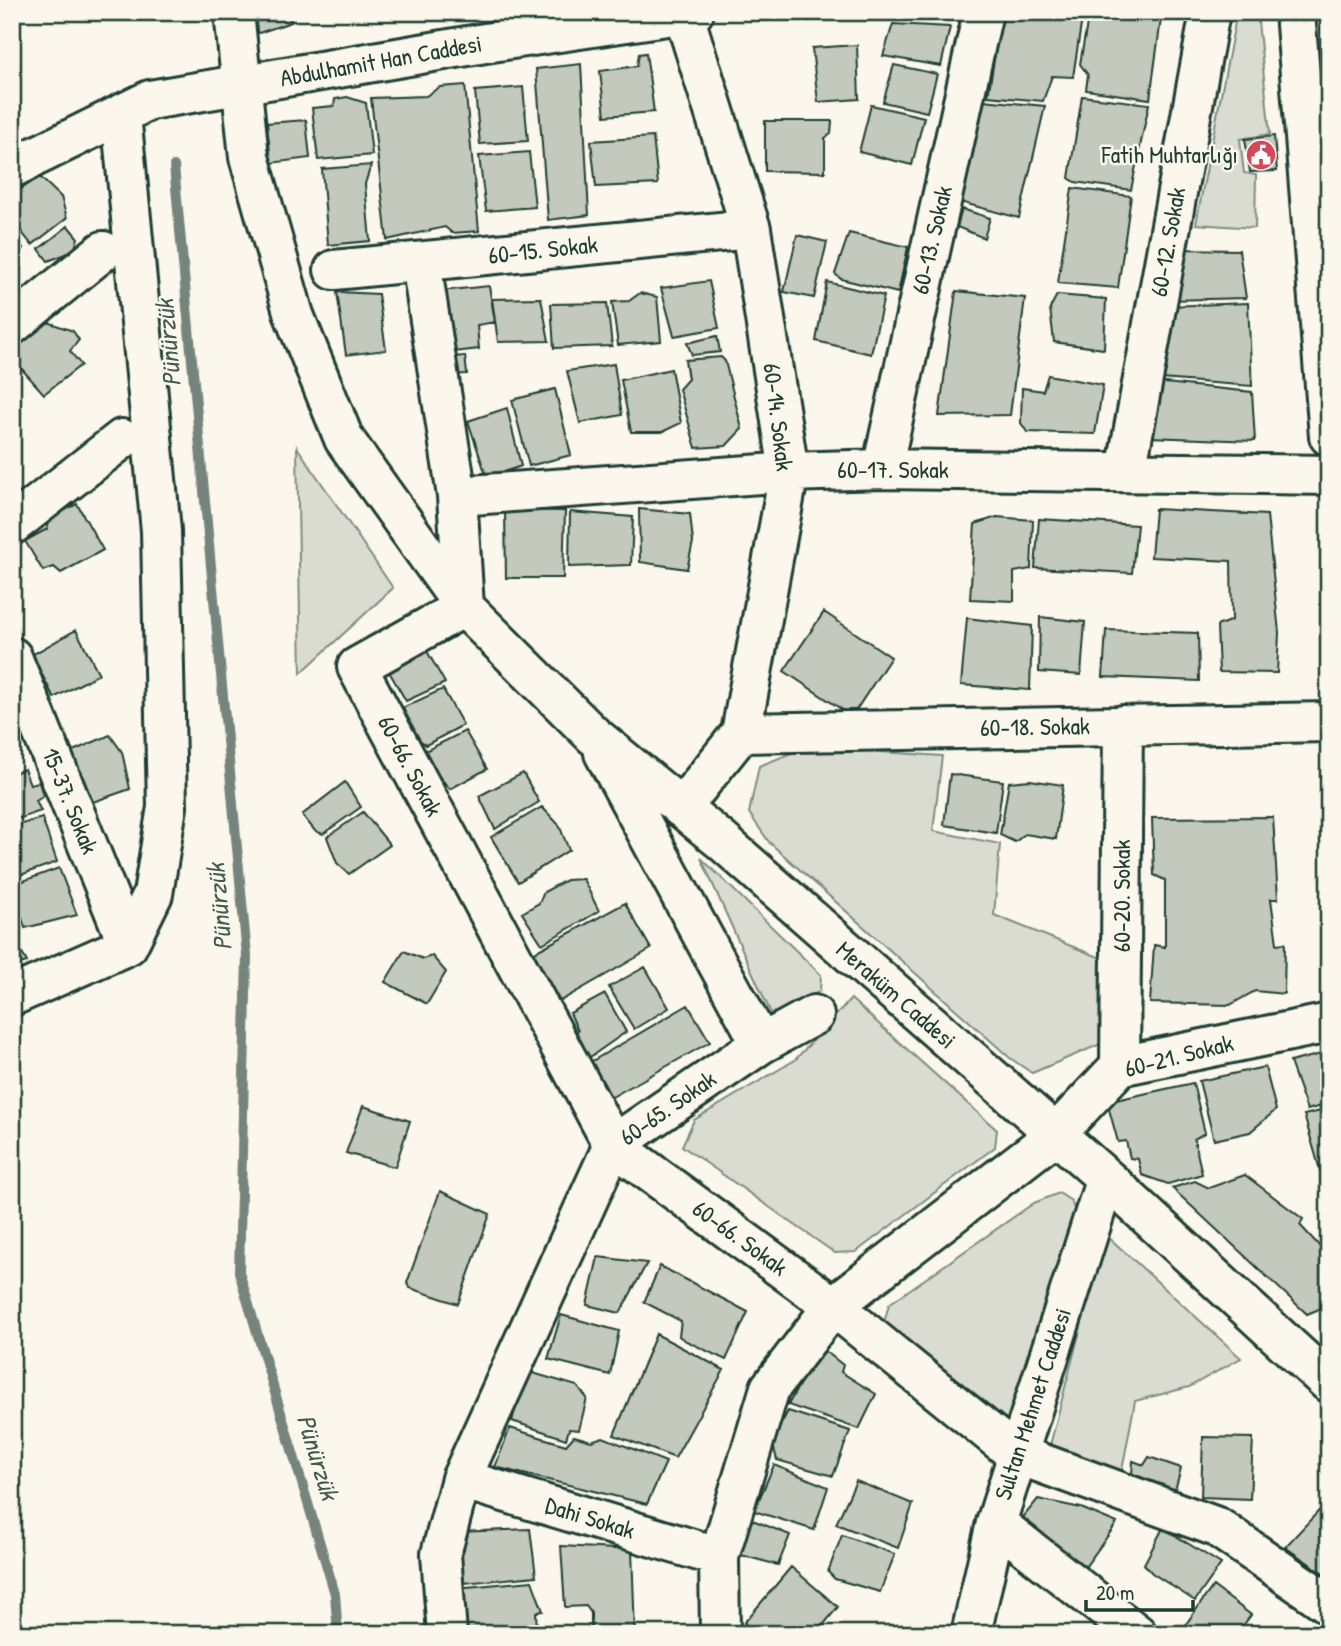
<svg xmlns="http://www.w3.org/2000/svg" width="1341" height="1646" font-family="'Patrick Hand',sans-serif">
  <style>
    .green { fill: #dbdcd1; stroke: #7d8c82; stroke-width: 2 }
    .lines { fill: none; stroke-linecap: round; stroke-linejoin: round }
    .stream { stroke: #74847b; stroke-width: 10 }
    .building { fill: #c4c9be; stroke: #1f3d34; stroke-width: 2 }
    .minor-casing { stroke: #1f3d34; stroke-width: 44 }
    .minor { stroke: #fbf7ec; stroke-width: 38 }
    .labels { text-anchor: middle; stroke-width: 5; stroke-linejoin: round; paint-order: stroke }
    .street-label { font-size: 24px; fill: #1f3d34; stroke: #fbf7ec }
    .poi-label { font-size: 24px; fill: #1f3d34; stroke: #fbf7ec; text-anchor: end }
    .water-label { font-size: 26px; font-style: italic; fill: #425b52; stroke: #fbf7ec }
  </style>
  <rect width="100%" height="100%" fill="#fbf7ec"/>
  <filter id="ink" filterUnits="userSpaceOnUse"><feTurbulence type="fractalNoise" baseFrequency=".0143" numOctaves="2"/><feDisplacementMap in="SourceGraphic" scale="14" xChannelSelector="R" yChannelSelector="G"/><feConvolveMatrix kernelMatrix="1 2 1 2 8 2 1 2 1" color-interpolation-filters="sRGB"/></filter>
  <g filter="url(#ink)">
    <path class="green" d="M1237,12h20l13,122 -30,5 4,34 12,2 -1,53 -59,-4z
      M297,447l96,141 -92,85z
      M807,747l135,9 -9,75 67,13 -6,71 117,47 -1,78 -78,33 -22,-15 -241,-216 -20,-29 10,-47z
      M701,858l120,117 -1,16 -47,27z
      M851,999l146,131 -2,17 -139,105 -21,1 -153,-107 12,-26 101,-60z
      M1059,1193l12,8 4,10 -64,228 -128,-112 6,-23 145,-101z
      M1105,1234l136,124 -52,29 -54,14 -14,75 -74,-19z"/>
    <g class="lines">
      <path class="stream" d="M174,166l73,790 -8,316 96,322 3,40"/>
    </g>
    <path class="building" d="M250,12h39l2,10 -35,12z
      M1002,12h81l-10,65 -21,-1 -9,25 -55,-5z
      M1089,12h73l-12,87 -64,-9 2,-15 -8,-11z
      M1320,12h9v33h-6z
      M893,24l57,3 -9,39 -58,-10z
      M857,45l2,54 -41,3 -6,-54z
      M646,53l8,59 -49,4 -5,-45 37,-5 2,-12z
      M581,64l8,151 -41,5 -12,-151z
      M894,65l43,9 -10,38 -44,-10z
      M465,85l14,146 -27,2 -7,-6 -58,13 -16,-142 55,-2 14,-9z
      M523,87l5,54 -48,3 -5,-53z
      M1082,96l67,8 -18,86 -56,-8 -6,-4z
      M347,97l19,6 6,52 -54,5 -6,-52 22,-2 1,-7z
      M983,100l62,6 -26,112 -59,-16z
      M871,105l53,12 -12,48 -53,-13z
      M306,120l4,38 -39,5 -4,-40z
      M765,121h67l-1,13 -6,4v34l-60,-1z
      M1274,136l3,35 -27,1 -5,-33z
      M653,137l5,47 -62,3 -5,-46z
      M529,152l6,55 -49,4 -7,-55z
      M371,165l-6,19 5,57 -42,4 -6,-76z
      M40,177l21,20 6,21 -35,27 -20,-25v-25z
      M1072,188l59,8 -13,92 -60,-5z
      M962,209l28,9 -6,20 -27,-11z
      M68,226l10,12 -4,13 -26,10 -9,-12z
      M12,233l11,15 -11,10z
      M849,233l59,14 -10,46 -57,-14 -6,-5z
      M797,235l30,7 -13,56 -30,-6z
      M1175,249l64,1 7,48 -78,2z
      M709,281l10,47 -45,8 -13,-48z
      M827,282l57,14 -13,58 -55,-13z
      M489,286l6,36 -18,3 2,24 -42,5 -6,-62z
      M956,291l69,7 -15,117 -71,1z
      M337,292l41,2 8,56 -40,5z
      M640,293l17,4 4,44 -43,4 -6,-43 17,-1z
      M1057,295l49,4 -2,50 -50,-7 -4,-34z
      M541,298l8,43 -51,1 -6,-43z
      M607,303l5,43 -58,2 -3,-44z
      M1248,303l4,83 -91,-7 7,-73z
      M45,321l28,10 6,9 -9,11 11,14 -37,29 -32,-36v-12z
      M717,336l3,16 -28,3 -5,-12z
      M465,356l2,18 -26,1 -2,-17z
      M721,357l4,4 17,68 -16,17 -30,2 -17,-59 9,-10 -3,-19z
      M614,364l8,51 -42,8 -13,-52z
      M671,369l10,54 -19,9h-31l-10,-52z
      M1048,375l55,10 -8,49 -68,-2 -6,-9 1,-35 21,3z
      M1155,382l97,10 3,49 -106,-4z
      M555,389l16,66 -42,11 -17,-66z
      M507,408l14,58 -34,12 -19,-57z
      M77,504l26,46 -42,23 -7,-6 -11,4 -18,-30 22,-12 2,-11z
      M639,509l51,5 3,28 -6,27 -47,-7z
      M1155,509l112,6 12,118 -2,40 -58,-1 -2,-46 15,-6 -1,-59 -80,-4z
      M505,510l60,1 -2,67h-57z
      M570,512l63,5 -2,48 -62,2z
      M997,517l36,3 -2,49 -17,3v29l-44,-2 5,-75z
      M1039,519l98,6 -5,48 -97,-5z
      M824,612l67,45 -39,59 -68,-45z
      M1040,617l45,5 -4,53 -42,-3z
      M967,618l65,8 -2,64 -69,-5z
      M76,630l23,44 -45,24 -22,-43z
      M1106,630l92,3 1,48 -96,-4z
      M419,637l26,46 -39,18 -26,-45z
      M443,689l20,36 -37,20 -19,-15 -5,-22z
      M465,731l22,38 -37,20 -31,-35z
      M110,735l12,17 8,37 -40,14 -22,-50z
      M24,769l6,15 9,-2 4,14 -7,5 5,10 -29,10v-47z
      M523,773l16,29 -44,27 -16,-33z
      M950,774l53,7 -7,52 -52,-8z
      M1030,780l33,5 -7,54 -31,-5 -10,8 -15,-7 9,-53z
      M345,782l16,25 -38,27 -8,-3 -13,-16z
      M542,807l17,18 10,25 -51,32 -27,-45z
      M363,812l27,33 -41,29 -12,-11 -10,-26z
      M1273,817l5,82h-7l6,45 8,-1 -1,51 -29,-3 -25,14 -80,-2 4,-58 11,2v-67l-11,-5 -2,-57z
      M42,818l15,44 -45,16v-51z
      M59,868l18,47 -52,13 -13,-43z
      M583,879l16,32 -57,33 -20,-31 17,-10 5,-11 22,-12z
      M625,903l26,46 -105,60 -26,-49z
      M12,936l15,26 -15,4z
      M404,951l19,8 9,-3 14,16 -19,32 -42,-22z
      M645,967l24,41 -35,21 -25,-42z
      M605,994l21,38 -46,32 -12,-24 10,-9 -8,-18z
      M688,1005l22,37 -107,60 -21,-35z
      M1329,1052v52l-22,6 -17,-48z
      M1265,1067l11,43 -26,22 -36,8 -15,-59z
      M1193,1083l12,50 -11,6 8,35 -34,10 -26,-9 -4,-16 -8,-1 -4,-17 -8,1 -11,-40z
      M363,1106l47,15 -15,46 -49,-14z
      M1329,1109v58l-9,3 -16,-55z
      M1245,1175l58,44 -3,6 23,25 6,-6v61l-22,9 -135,-126 23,-7 14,7z
      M440,1191l50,23 -32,90 -48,-16 -3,-5z
      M598,1257l49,6 -27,50 -33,-8z
      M660,1266l88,46 -22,48 -42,-20 -5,-4 2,-15 -37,-19z
      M561,1315l58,16 -9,44 -62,-16z
      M656,1334l68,36 -49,88 -61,-23z
      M820,1347l23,18 -2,7 35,22 -17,35 -71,-24z
      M526,1371l51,15 10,12 -8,32 -10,-1 -3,10 -54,-18z
      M788,1411l62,20 -17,45 -56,-16 -5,-19z
      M510,1428l56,17 8,-9 17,5 12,-4 63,25 -19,42 -152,-37z
      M1203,1437l50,1 -3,61 -49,-2z
      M1149,1457l32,11 -6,22 -43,-16 1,-13 11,4z
      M774,1465l54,22 -14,43 -60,-19z
      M856,1481l57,23 -15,44 -62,-24z
      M1038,1499l43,9 36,15 -34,47 -58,-45 -1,-9z
      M1329,1500v77l-44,-30z
      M740,1515l50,20 -12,30 -48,-13z
      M1163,1528l58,36 -26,37 -43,-28 -8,-9z
      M530,1529l6,47 -72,7 -7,-51z
      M842,1535l53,19 -15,38 -45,-13 -7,-7z
      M561,1546l71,4 3,84h-44v-21l-5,-7 -21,1z
      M791,1567l47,40 -22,27h-60l-12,-11z
      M532,1581l11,30 -7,1 1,18 -77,4 -4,-46z
      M1213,1586l38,29 -14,19h-58z"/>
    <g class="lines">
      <g class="minor-casing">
        <path id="minor" d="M234,12l15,145 45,158 50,124 120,168 129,128 129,106 384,337 223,205
          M1295,12l34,424
          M121,114l40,417 6,276 -14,87 -25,51
          M12,168l138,-68 335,-57 209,-31
          M421,262l36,234 7,111
          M334,270l417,-41
          M12,325l91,-74
          M882,469l101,-457
          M1126,472l84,-460
          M457,496l332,-24 93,-3 447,6
          M12,525l110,-86
          M464,607l-107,60 256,478 220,161 183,148 201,73 112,77
          M12,657l116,288
          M741,733l588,-11
          M681,808l60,-75 48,-261 -38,-243 -68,-217
          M12,996l116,-51
          M761,1044l53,-29
          M1120,1066l3,-341
          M461,1479l258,78
          M996,1523l141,111
          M447,1634l-6,-80 20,-75 152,-334 148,-101 -157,-291
          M720,1634l-1,-77 51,-169 63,-82 222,-171 65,-69 209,-43
          M971,1634l25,-111 110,-345"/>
      </g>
      <use href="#minor" class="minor"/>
    </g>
  </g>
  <defs>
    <g id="civic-disc" transform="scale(1.575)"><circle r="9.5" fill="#d1495b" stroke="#fbf7ec"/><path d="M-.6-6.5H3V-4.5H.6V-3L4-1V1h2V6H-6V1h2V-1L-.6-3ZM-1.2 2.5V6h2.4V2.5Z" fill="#fff"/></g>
  </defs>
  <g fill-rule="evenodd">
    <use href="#civic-disc" x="1261" y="155"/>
  </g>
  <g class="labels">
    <g class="street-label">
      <text transform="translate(381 61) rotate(-10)" y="8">Abdulhamit Han Caddesi</text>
      <text transform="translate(932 240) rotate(-77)" y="8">60-13. Sokak</text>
      <text transform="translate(1168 242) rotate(-80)" y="8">60-12. Sokak</text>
      <text transform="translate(543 250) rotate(-6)" y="8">60-15. Sokak</text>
      <text transform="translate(778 417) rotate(83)" y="8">60-14. Sokak</text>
      <text x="893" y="478">60-17. Sokak</text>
      <text transform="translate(1035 727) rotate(-1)" y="8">60-18. Sokak</text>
      <text transform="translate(410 766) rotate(62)" y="8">60-66. Sokak</text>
      <text transform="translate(70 801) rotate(68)" y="8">15-37. Sokak</text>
      <text transform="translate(1122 896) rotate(-90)" y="8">60-20. Sokak</text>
      <text transform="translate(896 995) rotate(41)" y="8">Meraküm Caddesi</text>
      <text transform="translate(1179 1056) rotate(-14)" y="8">60-21. Sokak</text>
      <text transform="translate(668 1108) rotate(-35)" y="8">60-65. Sokak</text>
      <text transform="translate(740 1238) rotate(36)" y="8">60-66. Sokak</text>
      <text transform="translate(1033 1404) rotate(-72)" y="8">Sultan Mehmet Caddesi</text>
      <text transform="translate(590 1518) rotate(17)" y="8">Dahi Sokak</text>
    </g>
    <g class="poi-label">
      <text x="1238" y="163">Fatih Muhtarlığı</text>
    </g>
    <g class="water-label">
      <text transform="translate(168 343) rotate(-95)" y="9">Pünürzük</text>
      <text transform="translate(219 907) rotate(-95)" y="9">Pünürzük</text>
      <text transform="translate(318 1457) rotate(73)" y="9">Pünürzük</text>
    </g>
  </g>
  <rect width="1341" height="1646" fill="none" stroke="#fbf7ec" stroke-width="42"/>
  <rect x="21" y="21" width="1299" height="1604" fill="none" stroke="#1f3d34" stroke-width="2.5" filter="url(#ink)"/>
  <path d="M1086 1600v10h107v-10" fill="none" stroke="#1f3d34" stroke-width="3.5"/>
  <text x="1096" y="1600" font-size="21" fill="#1f3d34" stroke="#fbf7ec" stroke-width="5" paint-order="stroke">20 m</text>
</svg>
